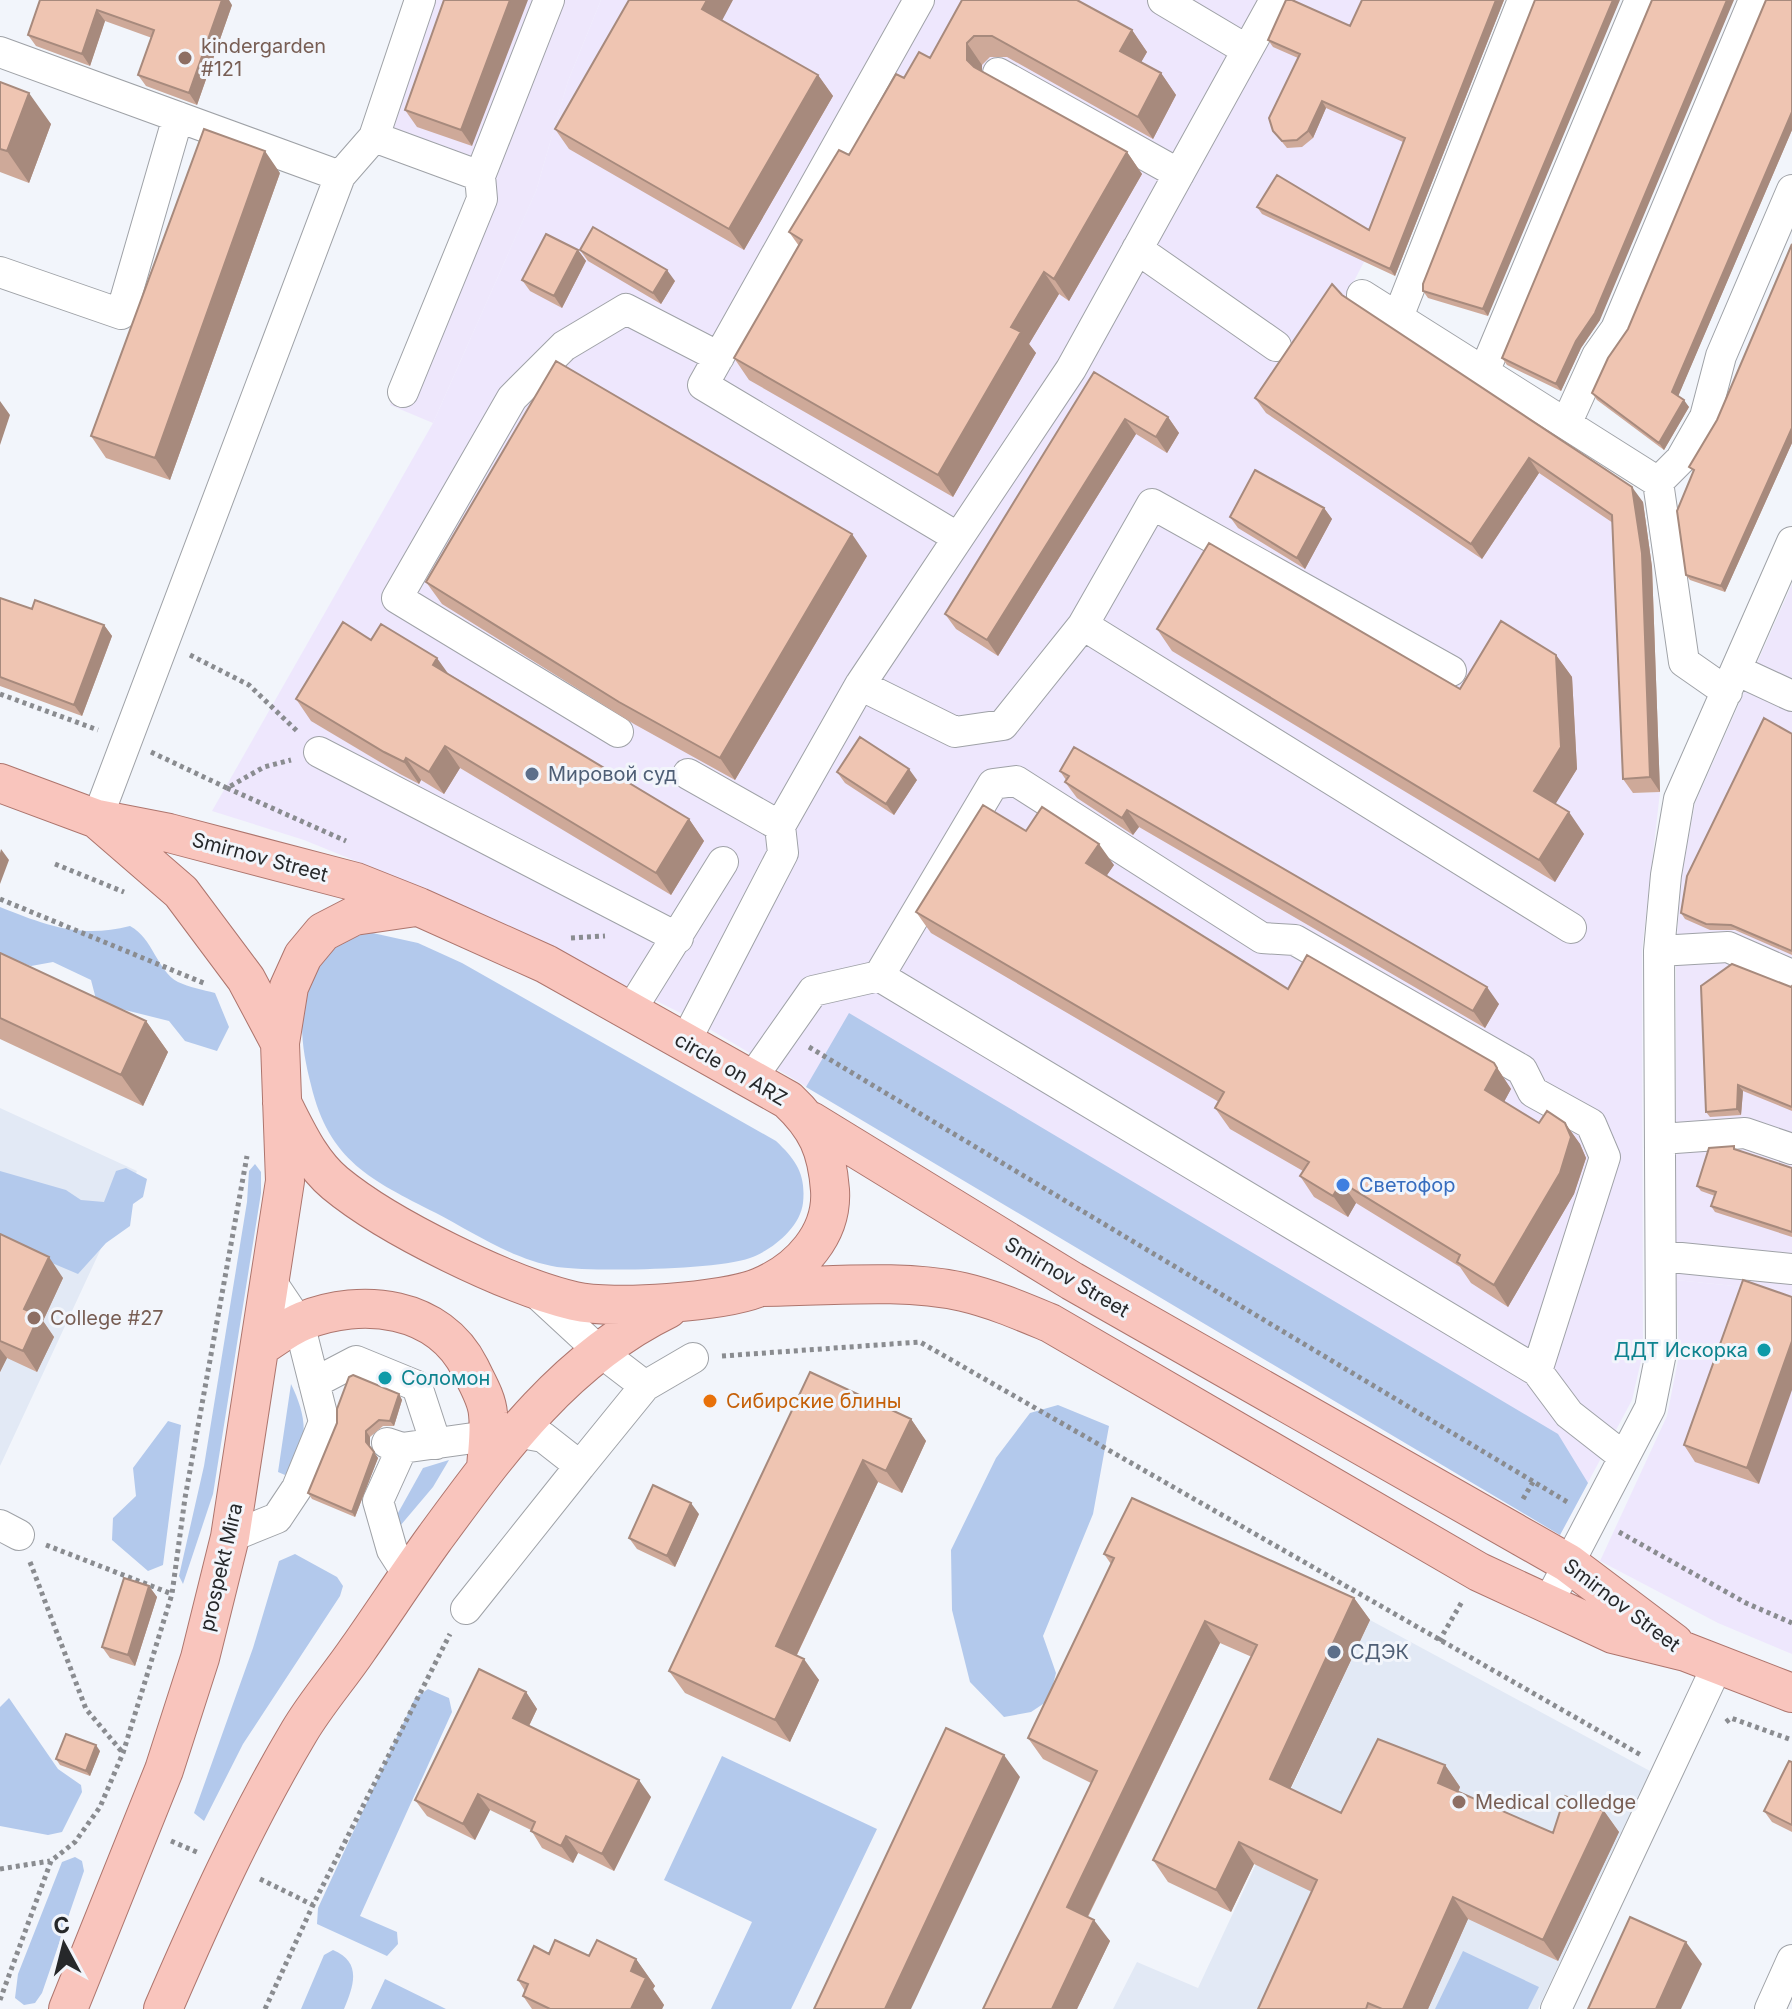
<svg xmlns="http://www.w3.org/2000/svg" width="1792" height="2009" font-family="Inter,sans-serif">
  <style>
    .commercial { fill: #eee7fd }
    .industrial { fill: #eee7fc }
    .built { fill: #e2e9f5 }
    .green { fill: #b3c9ec }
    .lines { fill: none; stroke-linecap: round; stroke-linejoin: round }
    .minor-casing { stroke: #9fa2a7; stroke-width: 32 }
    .major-casing { stroke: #ad756d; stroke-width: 40 }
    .path { stroke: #8a8c90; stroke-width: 5; stroke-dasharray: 4 4; stroke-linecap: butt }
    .minor { stroke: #fff; stroke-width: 30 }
    .major { stroke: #f9c5bd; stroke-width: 38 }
    .wall { fill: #cea999 }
    .shaded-wall { fill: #a78a7d }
    .building { fill: #efc5b2; stroke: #a78a7d; stroke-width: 2 }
    .education-dot { fill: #8d6e63; stroke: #f2f5fb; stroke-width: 3 }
    .service-dot { fill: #5c6f8a; stroke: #f2f5fb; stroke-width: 3 }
    .shop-dot { fill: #3f7fe0; stroke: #f2f5fb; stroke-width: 3 }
    .culture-dot { fill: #0f9aa8; stroke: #f2f5fb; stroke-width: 3 }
    .food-dot { fill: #e8710a; stroke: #f2f5fb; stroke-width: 3 }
    .labels { text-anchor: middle; stroke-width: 6; stroke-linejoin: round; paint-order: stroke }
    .education-label { font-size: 20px; fill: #785e54; stroke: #f2f5fb; text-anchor: start }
    .service-label { font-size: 20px; fill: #4e5e75; stroke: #f2f5fb; text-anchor: start }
    .street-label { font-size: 20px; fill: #26282a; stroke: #f2f5fb }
    .shop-label { font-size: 20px; fill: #366cbe; stroke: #f2f5fb; text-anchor: start }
    .culture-label { font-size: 20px; fill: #0d838f; stroke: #f2f5fb; text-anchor: end }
    .food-label { font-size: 20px; fill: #c56008; stroke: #f2f5fb; text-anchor: start }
  </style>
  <rect width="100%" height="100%" fill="#f2f5fb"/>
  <path class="commercial" d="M601,0h865l-102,262 -20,38 274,227 16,266 26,-1 -18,158 1,402 -11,48 -72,135 -869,-517 -244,-120 -143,-58 -92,-29 221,-388 103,-232 32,-110z
    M1676,1280l116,12v362l-74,-31 -118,-62 67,-145 12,-61z"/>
  <path class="industrial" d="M436,0h165l-33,81 -32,110 -103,232 -43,-18 82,-220 -92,-34z
    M1792,584v708l-116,-12v-328l5,-73 14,-76z"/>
  <path class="built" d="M0,1108l137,63 -137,295z
    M1370,1620l280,151 -112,238h-425l24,-47 61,26z"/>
  <path class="green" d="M0,907c45,18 81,32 130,19 23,12 27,45 48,56 11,5 25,8 37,11l14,34 -12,24 -32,-10 -16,-20 -72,-18 -6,-23 -38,-18 -22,4 -31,-11z
    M359,930l59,13 44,20 314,178c20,19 30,33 27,62 -3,25 -31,47 -53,55 -33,12 -156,14 -193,9 -43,-7 -83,-34 -121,-54 -65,-33 -107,-52 -125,-128 -5,-20 -9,-39 -9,-60 0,-38 16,-86 57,-95z
    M849,1013l709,421 30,49 -28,52 -754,-448z
    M255,1164l6,8v21l-48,301 -30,90 -4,-8 25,-110 43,-264 2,-31z
    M126,1168l21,11 -4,18 -10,7 -3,22 -24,17 -28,31 -78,-33v-70l66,19 15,10 23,2 12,-31z
    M291,1384c16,33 20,61 -6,91l-7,-3z
    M1058,1405l51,21 -16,88 -50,122 13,37 -7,27 -18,12 -27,5 -34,-35 -18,-72 -1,-60 45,-92 34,-45z
    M168,1421l13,4 -18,140 -15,6 -36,-31 1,-22 23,-22 -3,-28z
    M449,1460l-16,27 -33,39 -7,-4 30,-54z
    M295,1554l42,23 6,9 -3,10 -97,148 -39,77 -10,-8 59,-165 26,-87z
    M428,1689l21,9 3,14 -92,204 37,16 1,12 -11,12 -70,-32 1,-16 97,-210z
    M9,1698l49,71 23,16 1,7 -20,40 -14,3 -48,-9v-119z
    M722,1756l155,73 -86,180h-80l41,-87 -88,-42z
    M75,1857l7,4 2,10 -42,122 -7,10 -11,2 -9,-7 3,-24 44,-112z
    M333,1950c29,12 21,35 11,59h-43l23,-54z
    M1463,1951l76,36 -11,22h-93z
    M385,1979l61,30h-75z"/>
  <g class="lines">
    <g class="minor-casing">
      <path id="minor" d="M919,0l-216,385 254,152
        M1163,0l84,50
        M0,52l340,124
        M998,73l181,101
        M374,137l106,39 69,-176
        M1137,249l139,97
        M0,272l121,42 57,-197
        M1362,295l296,187 26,180 43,30
        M1398,317l125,-317
        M1484,372l156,-372
        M403,392l79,-193 -2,-23
        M1567,422l30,-66 19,-27 138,-329
        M1658,482l23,-23 24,-42 16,-61 71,-166
        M1083,625l488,303
        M1736,670l56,26
        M860,685l95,47 48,-7 80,-100 69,-121 299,167
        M618,732l-221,-134 115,-200 52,-52 62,-37 93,48
        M319,752l359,186
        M688,774l92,52
        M97,819l243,-643 34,-39 46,-137
        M1659,951l69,-4 64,28
        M879,976l658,395 32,43 55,43
        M631,1010l92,-148
        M685,1042l98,-189 -3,-27 80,-141 211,-316 204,-369
        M752,1078l61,-87 66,-15 114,-192 23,-3 246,157 33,2 227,130 11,22 58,32 14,33 -68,214
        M1661,1139l84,-6 47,16
        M1661,1256l131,13
        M532,1289l66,61 47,36
        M314,1383l42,-22 61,25 19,58
        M387,1443l15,5 114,-16 27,5 37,29 -114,143
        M402,1448l-24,53 14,49 16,25
        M580,1466l65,-80 48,-28
        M0,1525l19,10
        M230,1537l47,-19 20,-30 27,-66 -25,-99 -29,-43
        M1547,1605l103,-197 11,-55 -2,-402 7,-76 13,-76 113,-257
        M1556,2009l162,-345
        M1770,2009l22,-49"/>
    </g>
    <g class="major-casing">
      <path id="major" d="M0,783l97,36 72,14 187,49 63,25 127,57 242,136c29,27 39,50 42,90 3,44 -30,80 -70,97 -35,15 -148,23 -186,14 -67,-16 -186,-74 -239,-118 -25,-21 -38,-51 -53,-80
        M99,821l82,71 65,87 34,64
        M811,1121l261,160 496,282 106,80
        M760,1287c64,0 140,-9 203,5 30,7 58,19 87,31l429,249 134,62 73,18 106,41
        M260,1347c14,-9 28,-20 43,-26 59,-24 136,-15 167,47 6,13 17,30 18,46 2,17 -1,37 -2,55
        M68,2009l96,-239 36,-112 30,-121 55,-356 -5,-138 9,-56 14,-31 20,-24 31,-16 62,-9
        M163,2009c41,-95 83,-188 136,-277 17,-29 40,-55 59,-83 26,-37 50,-74 76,-110 66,-90 131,-180 234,-230"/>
    </g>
    <path class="path" d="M190,655l59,30 49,47
      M0,694l98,36
      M151,752l76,36 37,-21 27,-7
      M227,788l119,53
      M55,864l69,28
      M0,899l206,85
      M571,938l34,-2
      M809,1047l760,456
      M722,1356l198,-14 721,413
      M1523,1499l10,-17
      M1619,1532l127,71 46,20
      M46,1545l126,49
      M30,1562l56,147 37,44
      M1439,1641l24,-41
      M1726,1722l5,-4 61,22
      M171,1841l28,12
      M0,1869l50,-8
      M260,1879l53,26
      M0,2000l51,-139 24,-19 25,-35 23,-54 49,-159 13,-96 62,-342
      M265,2009l48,-104 137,-271"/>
    <use href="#minor" class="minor"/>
    <use href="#major" class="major"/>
  </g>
  <path class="wall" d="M40,0l192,5 -35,100 -51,-19 -8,-11 14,-37 -47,-17 -15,45 -54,-20 -8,-11z
    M444,0l28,146 -55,-19 -12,-17z
    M962,0l170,30 15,22 -6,10 20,11 15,22 -23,44 -146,-82h-17l-8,8v7l145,80 15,22 -73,127 -10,-7 -30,50 7,9 -83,144 -204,-117 -15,-22 65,-112 -10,-14 60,-77 55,-77 26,-20z
    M1362,0h142l-109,276 -133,-62 -5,-7 112,23 34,-88 -77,-34 -13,30 -11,9 -15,1 -14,-17 25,-73 -25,-11 -5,-7 82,-14z
    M1535,0l-47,316 -60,-18 -5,-7z
    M1792,0v130l-114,266 11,11 -25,43 -67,-50 -5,-7 36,-64z
    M722,20l96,55 15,21 -89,154 -175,-101 -14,-20z
    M0,82l51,42 -22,59 -29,-11z
    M280,173l-110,307 -64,-22 -15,-22z
    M1792,244v199l-67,149 -35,-12 -4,-5 8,-103 -5,-5 28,-47z
    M578,250l8,11 -24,47 -32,-17 -8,-11z
    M580,250l95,31 -14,23 -73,-43z
    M1342,295l301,207 9,65 8,225 -27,1 -10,-14 -10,-256 -74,-50 -57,86 -216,-146 -11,-15z
    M1600,320l-19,28 -20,43 -54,-26 -5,-7z
    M1094,372l74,45 11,16 -12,20 -31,-19 -138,222 -42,-27 -11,-15z
    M1324,508l8,11 -27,50 -67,-41 -8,-11z
    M867,556l-132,224 -101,-56 -192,-120 -16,-22z
    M0,598l32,11 72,16 8,11 -30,80 -82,-30z
    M1157,629l303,60 96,-34 16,22 5,92 -22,34 29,31 -29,48 -383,-231z
    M371,640l78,34 240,145 15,22 -33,54 -211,-127 -16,26 -23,-14 -2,4 -19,-10 -89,-53 -15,-22z
    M1792,734v221l-57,-25h-25l-25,-11 -4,-6z
    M1060,771l439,233 -14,24 -346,-201 -6,8 -56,-37 -12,-16 1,-2z
    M837,772l80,8 -23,35 -49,-32z
    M1026,831l88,34 -8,11 182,113 206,74 17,26 -7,13 35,21h26l15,21 6,14 -12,36 -66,113 -37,-24 -11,-16 -104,-64 -8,14 -34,-20 -14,-21 3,-5 -73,-42 -15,-21 4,-6 -288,-169 -15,-21z
    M0,953l146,68 22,31 -25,54 -143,-67z
    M1792,986v125l-49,-20 -2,24 -31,2 -4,-5z
    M1737,1150l55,18v69l-77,-25 -4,-6 4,-10 -14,-5 -4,-5z
    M0,1234l63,44 -20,43 11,16 -17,35 -30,-14 -7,14z
    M1743,1280l16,204 -64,-22 -11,-17z
    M810,1372l101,47 15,22 -24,52 -24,-11 -81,173 22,25 -29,62 -105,-49 -16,-22z
    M399,1394l3,6 -8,26h-11l-13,11v10l8,11 -23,59 -43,-18 -4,-6 29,-70z
    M699,1514l-24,53 -38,-18 -8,-11z
    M1104,1554l250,44 16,22 -80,169 51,24 104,-48 15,22 -2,5 95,41 51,-22 15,21 -61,129 -90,-42 -40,90h-170l54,-117 -58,-28 -23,48 -63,-30 -15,-22 99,-203 -32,-14 -132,274 22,24 -33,68 14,-226 -48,-24 -15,-21 83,-174z
    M149,1586l8,11 -22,69 -25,-8 -8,-11z
    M526,1692l11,17 -8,17 122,71 -37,74 -36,-18 -5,10 -31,-15 -11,-18 -41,-20 -15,30 -48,-24 -12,-16z
    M100,1751l-10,25 -30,-11 -4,-6z
    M1792,1762v70l-20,-10 -8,-11z
    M549,1954l87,5 19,27 -2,3 11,16 -2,4h-130l-9,-13 2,-5 -7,-11z"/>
  <path class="shaded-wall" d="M222,0h7l3,5 -35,100 -8,-12z
    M510,0h18l-56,146 -11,-16z
    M707,0h26l-16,30 -15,-21z
    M1496,0h8l-109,276 -5,-7z
    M1613,0h7l-132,316 -5,-7z
    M1727,0h7l-134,320 -19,28 -20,43 -5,-7z
    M97,10l8,11 -15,45 -8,-12z
    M1132,30l15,22 -12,21 -15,-22z
    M967,43l15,22v17l-15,-22z
    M1161,73l15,22 -23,44 -15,-22z
    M818,75l15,21 -89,154 -15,-21z
    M29,93l22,31 -22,59 -22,-32z
    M1322,101l4,7 -13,30 -5,-7z
    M1792,112v18l-115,269 -5,-7z
    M265,151l15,22 -110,307 -15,-22z
    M1127,152l15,22 -73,127 -15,-22z
    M578,250l8,11 -24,47 -8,-12z
    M667,270l8,11 -14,23 -8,-11z
    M1044,272l15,22 -30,50 7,9 -83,144 -15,-22 73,-148z
    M1684,400l5,7 -25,43 -5,-7z
    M0,401l10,14 -10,30z
    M1168,417l11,16 -12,20 -11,-16z
    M1125,419l11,15 -138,222 -11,-16z
    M1792,428v15l-67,149 -4,-6z
    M1529,458l10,15 -57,86 -11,-15z
    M1632,487l11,15 9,65 8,225 -10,-15z
    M1324,508l8,11 -27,50 -8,-11z
    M852,534l15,22 -132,224 -15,-22z
    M104,625l8,11 -30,80 -8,-11z
    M1556,655l16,22 5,92 -27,44 -16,-22z
    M437,658l15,21 -19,-14z
    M445,746l15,22 -16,26 -15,-22z
    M406,758l15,22 -2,4 -15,-22z
    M909,769l8,11 -23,35 -8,-11z
    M1127,810l12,17 -6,8 -11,-17z
    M1569,812l15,22 -29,48 -16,-22z
    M689,819l15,22 -33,54 -15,-22z
    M1099,844l15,21 -13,19 -15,-21z
    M1,849l8,11 -9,24v-31z
    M1487,987l12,17 -14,24 -12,-17z
    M146,1021l22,31 -25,54 -22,-31z
    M1494,1063l17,26 -12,22 -14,-21z
    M1738,1085l5,6 -2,24 -4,-6z
    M1565,1123l15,21 6,14 -12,36 -66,113 -14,-22z
    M1341,1182l15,21 -8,14 -15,-21z
    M49,1257l14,21 -20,43 11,16 -17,35 -14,-21 1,-42z
    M1792,1341v49l-33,94 -12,-16z
    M0,1349l7,9 -7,14z
    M399,1394l3,6 -8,26 -4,-5z
    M911,1419l15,22 -24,52 -16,-22z
    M366,1431l4,6v10l-4,-5z
    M374,1452l4,6 -23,59 -3,-5z
    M863,1460l15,22 -87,185 -15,-21z
    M691,1503l8,11 -24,53 -8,-11z
    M149,1586l8,11 -22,69 -7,-11z
    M1354,1598l16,22 -85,180 -15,-21z
    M1205,1621l15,22 -138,285 -15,-21z
    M804,1659l15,21 -29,62 -15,-22z
    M526,1692l11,17 -12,25 -12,-16z
    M96,1745l4,6 -10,25 -4,-5z
    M1004,1755l16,22 -109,232h-26z
    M1445,1765l15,22 -7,18 -15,-22z
    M639,1780l12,17 -37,74 -12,-17z
    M478,1794l12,16 -15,30 -12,-16z
    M1604,1811l15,21 -61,129 -15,-21z
    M566,1836l12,17 -5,10 -12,-17z
    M1239,1842l15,22 -23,48 -15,-22z
    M1453,1897l15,22 -40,90h-25z
    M1094,1920l16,21 -33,68h-25z
    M1686,1942l16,22 -21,45h-25z
    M636,1959l19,27 -2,3 11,16 -2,4h-31v-38z"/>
  <path class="building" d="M40,0h182l-33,93 -51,-18 16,-45 -57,-20 -15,44 -54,-19z
    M444,0h66l-49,130 -56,-20z
    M629,0h78l-5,9 116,66 -89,154 -174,-100z
    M962,0h115l55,30 -12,21 41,22 -23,44 -146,-81h-18l-7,7v17l7,7 153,85 -73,127 -10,-7 -33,55 10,5 -83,143 -204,-117 68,-118 -13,-8 50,-82 10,5 47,-81 8,4 15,-26 11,6z
    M1286,0h6l58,26 12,-26h134l-106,269 -133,-62 20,-32 92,55 36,-92 -83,-37 -14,30 -11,9 -15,1 -9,-10 -4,-13 31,-64 -32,-14z
    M1535,0h78l-130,309 -60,-18v-7z
    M1652,0h75l-132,313 -19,28 -20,43 -54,-26z
    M1766,0h26v112l-120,280 12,8 -25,43 -67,-50 16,-35 20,-29z
    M0,82l29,11 -22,58 -7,-2z
    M204,129l61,22 -110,307 -64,-22z
    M593,227l74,43 -14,23 -73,-43z
    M546,234l32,16 -24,46 -32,-16z
    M1792,244v184l-71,158 -35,-11 -9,-64 17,-41 -5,-3 28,-47z
    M1332,284l10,11 290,192 10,66 8,224 -27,2 -11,-264 -83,-57 -58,86 -216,-146z
    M556,361l296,173 -132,224 -101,-56 -193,-120z
    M1094,372l74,45 -12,20 -31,-18 -138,221 -42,-26z
    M1255,470l69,38 -27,50 -67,-41z
    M1209,543l251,146 41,-68 55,34 5,92 -27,44 35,21 -30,48 -382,-231z
    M0,598l32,11 3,-9 69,25 -30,80 -74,-28z
    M343,622l28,18 10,-16 56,34 -4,7 256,154 -33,54 -211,-127 -16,26 -23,-14 -2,4 -20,-10 -88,-53z
    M1764,718l28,16v217l-61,-26 -25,-1 -25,-11 6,-37z
    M860,737l49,32 -23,35 -49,-32z
    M1074,747l413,240 -14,24 -346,-201 -5,8 -57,-36 4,-6 -9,-5z
    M983,805l43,26 16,-24 57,37 -13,19 202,126 19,-34 187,108 3,5 -12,22 54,33 8,-12 18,12 6,14 -11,36 -66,112 -37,-23 3,-7 -119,-73 -8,14 -33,-20 9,-14 -94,-54 9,-16 -308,-180z
    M0,953l146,68 -25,54 -121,-57z
    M1732,964l59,23 1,-1v121l-54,-22 -1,24 -31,3 -5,-126z
    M1734,1146v3l58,19v64l-81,-26 5,-14 -19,-6 12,-38z
    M0,1234l49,23 -25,52 15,7 -16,35 -23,-10z
    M1743,1280l49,17v44l-45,127 -63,-23z
    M810,1372l101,47 -25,52 -23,-11 -87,186 28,13 -29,61 -106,-49z
    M353,1375l46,19 -9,27 -11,-1 -13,11v11l8,10 -22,60 -44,-19 29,-70v-14l12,-32z
    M653,1485l38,18 -24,53 -38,-18z
    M1132,1498l222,100 -84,181 71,34 37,-74 67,26 -7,18 115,50 12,-37 39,15 -61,129 -90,-43 -50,112h-21l-14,-6 -2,6h-108l59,-129 -78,-38 -23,48 -63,-30 104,-215 -52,-24 -138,286 27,13 -42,89h-69l114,-238 -69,-33 86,-180 -10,-4z
    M124,1578l25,8 -21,69 -26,-8z
    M479,1669l47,23 -13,26 126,62 -37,74 -36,-18 -5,10 -30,-15 4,-9 -57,-28 -15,30 -48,-24z
    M946,1728l58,27 -119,254h-71z
    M66,1734l30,11 -10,26 -30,-12z
    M1789,1761l3,1v63l-28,-14z
    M1630,1917l56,25 -30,67h-68z
    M555,1940l34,16 8,-16 39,19 -5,12 15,7 -15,31h-81l-27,-13 5,-12 -10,-4 16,-34 15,8z"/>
  <g class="education-dot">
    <circle cx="185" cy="58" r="8"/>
    <circle cx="34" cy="1318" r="8"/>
    <circle cx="1459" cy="1802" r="8"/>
  </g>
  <g class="service-dot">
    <circle cx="532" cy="774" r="8"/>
    <circle cx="1334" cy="1652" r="8"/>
  </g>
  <circle class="shop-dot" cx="1343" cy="1185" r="8"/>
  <g class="culture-dot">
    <circle cx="1764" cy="1350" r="8"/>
    <circle cx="385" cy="1378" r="8"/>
  </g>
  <circle class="food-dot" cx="710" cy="1401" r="8"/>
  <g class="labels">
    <g class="education-label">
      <text x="201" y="53">kindergarden<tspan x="201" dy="23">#121</tspan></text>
      <text x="50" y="1325">College #27</text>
      <text x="1475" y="1809">Medical colledge</text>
    </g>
    <g class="service-label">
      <text x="548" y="781">Мировой суд</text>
      <text x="1350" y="1659">СДЭК</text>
    </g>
    <g class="street-label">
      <text transform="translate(260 857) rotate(15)" y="7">Smirnov Street</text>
      <text transform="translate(731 1069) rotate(30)" y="7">circle on ARZ</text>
      <text transform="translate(1067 1277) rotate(30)" y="7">Smirnov Street</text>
      <text transform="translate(221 1567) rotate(-77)" y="7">prospekt Mira</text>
      <text transform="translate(1622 1605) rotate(37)" y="7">Smirnov Street</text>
    </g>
    <g class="shop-label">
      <text x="1359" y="1192">Светофор</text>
    </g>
    <g class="culture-label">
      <text x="1748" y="1357">ДДТ Искорка</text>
      <text x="401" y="1385" text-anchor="start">Соломон</text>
    </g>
    <g class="food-label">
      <text x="726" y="1408">Сибирские блины</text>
    </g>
  </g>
  <g transform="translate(64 1945) rotate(353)" stroke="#f2f5fb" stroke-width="6" paint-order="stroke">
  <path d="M0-6L14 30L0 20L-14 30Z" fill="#26282a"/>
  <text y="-12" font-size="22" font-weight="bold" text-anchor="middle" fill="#26282a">С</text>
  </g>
</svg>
